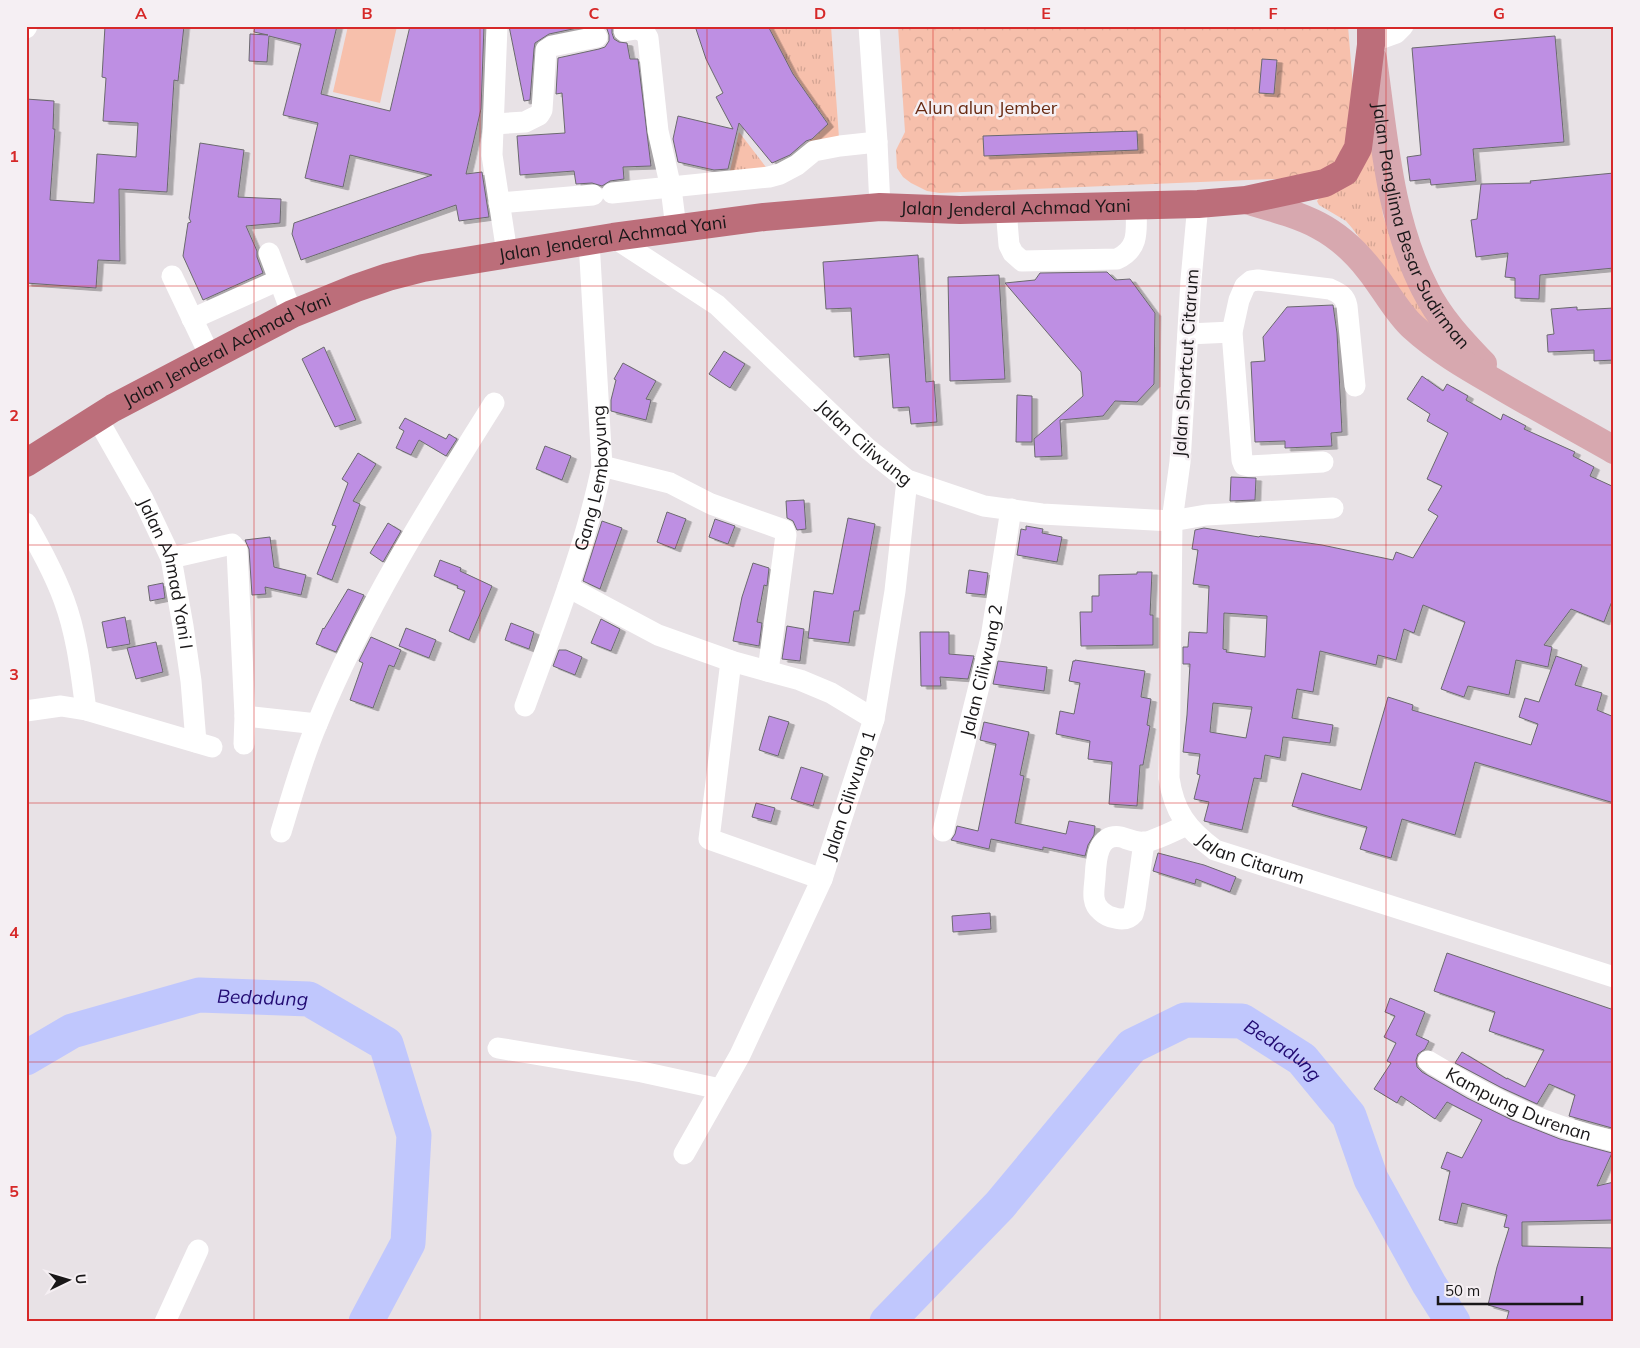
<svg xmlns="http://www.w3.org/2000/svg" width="1640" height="1348" font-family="Mulish,sans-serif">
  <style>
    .grass { fill: url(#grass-tufts) }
    .park { fill: url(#park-crowns) }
    .pitch { fill: #f7c0ac }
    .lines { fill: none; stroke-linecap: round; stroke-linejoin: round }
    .river { stroke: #c0c7fd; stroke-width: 35 }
    .building { fill: #be8fe3; stroke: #6b696e; fill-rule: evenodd; filter: url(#shadow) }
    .minor { stroke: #fff; stroke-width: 21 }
    .major { stroke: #d7a8af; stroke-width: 28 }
    .highway { stroke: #bc6e7a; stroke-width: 28 }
    .grid { fill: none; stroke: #d62828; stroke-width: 1; stroke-opacity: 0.55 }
    .labels { text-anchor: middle; stroke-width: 5; stroke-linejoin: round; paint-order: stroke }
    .park-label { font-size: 18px; fill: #682b13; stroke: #f5eff3 }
    .street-label { font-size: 18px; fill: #191718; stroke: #f5eff3 }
    .water-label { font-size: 19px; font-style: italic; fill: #220b73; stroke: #f5eff3 }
    .neatline { fill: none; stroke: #d62828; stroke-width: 2 }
    .grid-label { font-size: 16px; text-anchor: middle; font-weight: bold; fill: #d62828 }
  </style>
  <defs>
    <pattern id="grass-tufts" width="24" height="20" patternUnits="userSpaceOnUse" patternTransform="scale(1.25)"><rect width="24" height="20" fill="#f7c0ac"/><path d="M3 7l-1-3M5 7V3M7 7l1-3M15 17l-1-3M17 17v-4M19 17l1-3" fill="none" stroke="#d3a493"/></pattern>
    <pattern id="park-crowns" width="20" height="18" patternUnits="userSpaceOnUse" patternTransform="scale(1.25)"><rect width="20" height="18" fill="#f7c0ac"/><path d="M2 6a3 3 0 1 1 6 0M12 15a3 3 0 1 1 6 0" fill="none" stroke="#d3a493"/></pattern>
    <filter id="shadow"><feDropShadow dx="5.5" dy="3" stdDeviation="0" flood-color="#0004"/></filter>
  </defs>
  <rect width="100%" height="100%" fill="#e8e2e6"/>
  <path class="grass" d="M768,26h63l8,112 -37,10 26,-25 -35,-49z
    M1372,128l11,87 6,18 47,96 -6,2 -78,-103 -6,-7 -27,-16 -2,-4z
    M739,132l30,39 -40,4z"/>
  <path class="park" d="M898,26h450l5,61 -9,65 -12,14 -34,12 -358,15 -13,-2 -16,-8 -8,-6 -6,-9 -1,-18 9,-18z"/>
  <path class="pitch" d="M348,26h49l-17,77 -47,-11z"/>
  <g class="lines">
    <g class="river">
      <path id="s1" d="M26,1058l46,-27 127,-36 110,4 77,45 28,91 -6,108 -42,79"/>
      <path id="s2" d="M887,1322l113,-117 132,-159 53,-26 57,1 60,38 47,57 22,63 58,105 24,38"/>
    </g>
  </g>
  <path class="building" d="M105,26h79l-6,55 -4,-1 -7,112 -48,-3 1,72 -22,-1 -2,28 -70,-5v-184l28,2 -1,28h2l-5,71 44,3 3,-49 39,3 2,-34 -35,-2 3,-43 -4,-1z
    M255,26h82l-16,68 69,17 20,-85h74l-3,83 -15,65 16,-2 7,45 -30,4 -3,-16 -155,55 -9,-26 2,-11 138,-48 -82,-20 -7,32 -38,-9 13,-55 -35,-8 18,-71 -32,-8 -2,26 -18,-1 1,-27 18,1 -14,-3z
    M509,26h78l-38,8 -14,9 -1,6 -4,51 -6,1z
    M603,26h9v7l2,6 5,3 8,1 3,16h8l13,107 -28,1 1,12 -14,2 -8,5 -10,-3 -16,1 -2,-13 -54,4 -3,-39 48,-3 -3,-40 -6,1 2,-36 41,-9 6,-2 4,-6v-6l-2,-6z
    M695,26h73l25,48 35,50 -16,15 -6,2 -16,14 -18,8 -33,-40 -11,46 -14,1 -36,-8 -5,-23 5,-23 55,13 -17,-32 7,-4 -17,-34z
    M1555,36l9,106 -91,7 3,32 -45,4 -1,-6 -20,2 -3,-24 14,-2 -9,-107z
    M1262,59l15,1 -3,34 -15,-1z
    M1137,131l1,19 -154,6 -1,-20z
    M200,143l44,7 -6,47 43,2 -1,24 -34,3 11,25v6l6,16 -60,27 -20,-44 5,-33 3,-1 -2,-4z
    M1614,173v95l-74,7 -1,24 -24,-1v-20l-10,-1 3,-24 -32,4 -5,-37 6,-1 4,-35 50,-1 -1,-2z
    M918,255l8,127 8,-1 3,41 -26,2 -2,-17 -16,1 -4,-54 -35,3 -3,-49 -25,1 -3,-47z
    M1107,272l8,8 15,-1 25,34 -1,71 -17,18 -22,-1 -12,15 -43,4 2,36 -27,1 -1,-18 49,-43 -2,-24 -76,-89 30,-3 5,-7z
    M999,275l6,104 -55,2 -2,-104z
    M1333,305l4,28 5,99 -11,1 1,13 -47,2v-7l-30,1 -4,-80 14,-1 -2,-24 24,-30z
    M1577,307v3l37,-2v52l-20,1v-11l-46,2 -1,-17 7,-1 -3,-25z
    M324,347l32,73 -21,7 -33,-68z
    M724,351l21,13 -15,24 -21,-14z
    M623,363l33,18 -10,18 5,1 -5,20 -35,-9v-11l5,-20 -2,-1z
    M1422,376l21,15 4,-7 21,12 -2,4 35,20 2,-6 23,12 -2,3 51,23 -2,4 21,11 -4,9 24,11v109l-10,26 -33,-13 -27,36 8,2 -4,20 -32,-7 -7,35 -41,-9 -4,11 -23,-8 24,-67 -42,-17 -9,28 -10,-4 -8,31 -18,-5 -2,10 -56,-14 -7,41 -16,-3 -5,29 41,7 -3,18 -47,-6 -3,21 -15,-3 -4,24 -7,-1 -12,52 -38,-9 5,-19 -15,-3 6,-24 -3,-1 3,-20 -17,-2 4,-37 3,-51h-7v-17h5l1,-15 18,1 2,-47 -16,-2 5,-34 -6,-1 3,-19 9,-2 55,9 1,-1 62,9 71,15 3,-8 17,6 25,-42 -10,-6 14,-24 -15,-7 21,-46 -21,-12 3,-7 -23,-15zM1224,613l43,3 -2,41 -39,-5 1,-2 -4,-1zM1213,703l39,4 -6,31 -36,-6z
    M1017,395l15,1v46h-16z
    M405,418l41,21 3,-5 8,5 -11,17 -27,-16 -8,15 -15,-7 8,-17 -5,-3z
    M545,446l26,10 -9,24 -26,-11z
    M358,453l18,11 -23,37 7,3 -28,76 -15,-6 19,-48 -4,-1 16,-42 -6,-4z
    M1231,477l25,1 -1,22 -25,1z
    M804,500l2,29 -9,1 -4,-9 -6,-3 -1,-17z
    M667,512l19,7 -11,30 -18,-7z
    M848,518l27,6 -16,87h-5l-5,32 -41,-5 6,-47 19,3z
    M715,519l20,7 -7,18 -19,-7z
    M602,521l20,7 -22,61 -17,-8z
    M388,523l13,8 -18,31 -13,-9z
    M1026,526l17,3 -1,4 20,4 -5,25 -40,-7 4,-26 5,1z
    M270,537l4,30 32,8 -5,20 -36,-8 1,7 -14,1 -3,-46 -4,-9z
    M440,560l21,8 -1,3 32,15 -23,54 -20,-9 16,-40 -8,-3 1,-2 -24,-10z
    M753,563l16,5 -2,18 -3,-1 -7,37 5,1 -3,23 -26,-5 9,-44z
    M969,570l19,3 -3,22 -19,-2z
    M1137,572h15l-2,43h3v30l-72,1 -1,-34h12v-16h7v-21l38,-1z
    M163,583l2,15 -15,3 -2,-15z
    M348,589l16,6 -28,57 -20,-8 7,-16 1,1z
    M125,617l5,27 -23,4 -5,-26z
    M601,619l19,10 -9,22 -20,-8z
    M511,623l23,9 -5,17 -24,-9z
    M787,626l17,3 -4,32 -18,-2z
    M406,628l30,12 -7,18 -30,-12z
    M920,632h29v22l25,2 -6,23 -28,-2 1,9h-20z
    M371,637l30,13 -7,17 -5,-2 -16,43 -23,-8 13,-37 -4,-2z
    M156,642l7,30 -27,7 -9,-31z
    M559,650h7l16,7 -7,18 -22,-9z
    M1556,656l26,9 -7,20 27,8 -5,17 17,7v86l-139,-41 -20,73 -53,-16 -11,39 -31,-9 7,-22 -75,-21 10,-33 59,17 27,-93 25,8 -1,5 119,35 7,-21 -19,-7 6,-19 14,4z
    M1075,660l70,11 -4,26 10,2 -4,26 3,1 -7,39h-3l-3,41 -28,-2 3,-42 -24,-3 2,-18 -34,-7 4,-23 14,3 6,-31 -11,-2 4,-20h2z
    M998,661l49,6 -3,24 -51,-7z
    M769,716l20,6 -11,34 -19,-6z
    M984,722l45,10 -9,43 4,1 -9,47 51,11 3,-13 26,5 -1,9 -6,10 -3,11 -42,-9v3l-52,-11 -2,10 -38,-9 4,-6 2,-8 21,5 18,-87 -16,-4z
    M801,767l22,7 -10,32 -22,-7z
    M756,803l19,5 -4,14 -19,-5z
    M1158,853l46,12 32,12 -6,15 -34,-13 -1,5 -42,-13z
    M990,913l1,16 -38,3 -1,-16z
    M1447,953l167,57v113l-2,5 -43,-12 6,-21 -26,-11 -12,20 -37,-17 -45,-24 7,-11 45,27v-1l18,9 19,-37 -55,-19 6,-19 -61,-21z
    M1390,998l35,14 -9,23 13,6 -4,8 -7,5 -2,6 1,7 5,5 45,26 45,22 48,19 52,14 -15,33 17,-4v38l-92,2v24l92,2v74h-108l3,-11 -21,-6 9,-38 12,-39 -5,-1 3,-12 -45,-12 -5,21 -18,-4 11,-49 -9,-3 6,-16 15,6 20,-38 -35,-18 -12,17 -34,-23 -4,7 -23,-14 17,-26 -4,-2 9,-18 -12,-6 11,-21 -10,-4z"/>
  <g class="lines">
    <g class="minor">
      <path d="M497,26l-5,129 15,98"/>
      <path d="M869,26l8,116 3,65"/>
      <path d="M26,28l1,-2"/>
      <path d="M624,31l12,-2 8,2 4,7 10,93 13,57 5,40"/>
      <path d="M1371,42l25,-9 7,-7"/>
      <path d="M494,124l31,-2 14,-7 3,-5 4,-60 6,-4 45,-9"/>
      <path d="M612,193l157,-16 11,-3 17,-9 17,-14 26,-5 37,-4"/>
      <path d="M499,203l94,-8"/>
      <path id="s3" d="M1198,204l-7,76 -11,182 -8,59 -3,257c5,34 18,51 46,72l399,127"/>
      <path d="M1006,209l3,36 4,8 9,8 95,-2c24,-11 19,-31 19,-54"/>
      <path id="s4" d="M613,237l104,68 151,144 39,31 77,26 58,8 130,7 34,-6 127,-7"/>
      <path d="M269,253l23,61"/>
      <path d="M172,276l38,80"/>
      <path d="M192,319l87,-39"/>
      <path d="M1188,334l44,-2"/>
      <path id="s5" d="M97,418l46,81 28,59 12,68 8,55 5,61"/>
      <path d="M1323,462l-74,4 -5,-1 -2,-5 -10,-128 7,-32 6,-14 6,-5 7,-1 72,9c9,4 15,7 17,17l8,80"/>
      <path d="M602,466l68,17 41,21 73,26 2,5 -18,136"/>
      <path d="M26,523c14,25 28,50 38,77 13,35 17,73 22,110"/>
      <path d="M171,558l61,-14 5,6 8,166 -1,28"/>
      <path d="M568,587l90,48 73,26 69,19 31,13 43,26"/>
      <path d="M731,661l-22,178 113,40"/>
      <path id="s6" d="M525,706c28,-77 61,-160 77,-240l-13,-225"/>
      <path d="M26,711l35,-5 25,4 126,37"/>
      <path d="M245,716l72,8"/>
      <path id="s7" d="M943,831l48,-193 20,-129"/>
      <path d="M281,832c11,-36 21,-73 36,-108 46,-113 112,-218 177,-321"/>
      <path d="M1144,842l-9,65c-1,2 -1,5 -2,7 -7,9 -25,4 -32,-3 -10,-8 -7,-21 -6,-32 1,-17 1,-46 26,-42 7,2 16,6 23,5 9,0 33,-13 43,-17"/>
      <path d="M498,1048l144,24 78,17"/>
      <path id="s8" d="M1428,1061c60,36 116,65 186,80"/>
      <path id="s9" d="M684,1154l56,-99 82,-176 52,-160 21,-128 12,-111"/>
      <path d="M165,1322l33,-72"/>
    </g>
    <g class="major">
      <path id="s10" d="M1373,59c11,77 16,160 52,230 14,29 36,52 58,75"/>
      <path d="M1246,200c54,16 87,23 123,69 14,17 28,44 44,58 24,22 53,39 81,55 40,24 80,45 120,68"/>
    </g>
    <path class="highway" id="s11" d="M26,463l87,-55 179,-94 64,-26 32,-11 35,-9 190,-31 151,-20 116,-10 80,3 238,-6 48,-4 79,-17 20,-11 13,-24 13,-103v-19"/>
  </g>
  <path class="grid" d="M254,26v1296M480,26v1296M707,26v1296M933,26v1296M1160,26v1296M1386,26v1296M26,286h1588M26,545h1588M26,803h1588M26,1062h1588"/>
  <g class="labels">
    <g class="park-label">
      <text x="986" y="114">Alun alun Jember</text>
    </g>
    <g class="street-label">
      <text dy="6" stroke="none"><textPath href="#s11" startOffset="1041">Jalan Jenderal Achmad Yani</textPath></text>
      <text dy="6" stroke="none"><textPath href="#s10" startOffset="176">Jalan Panglima Besar Sudirman</textPath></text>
      <text dy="6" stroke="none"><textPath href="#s11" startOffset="636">Jalan Jenderal Achmad Yani</textPath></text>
      <text dy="6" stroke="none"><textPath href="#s11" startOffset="231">Jalan Jenderal Achmad Yani</textPath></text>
      <text transform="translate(1186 363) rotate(-86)" y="6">Jalan Shortcut Citarum</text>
      <text dy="6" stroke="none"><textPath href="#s4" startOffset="326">Jalan Ciliwung</textPath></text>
      <text dy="6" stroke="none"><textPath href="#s6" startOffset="239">Gang Lembayung</textPath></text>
      <text dy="6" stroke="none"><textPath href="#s5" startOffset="172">Jalan Ahmad Yani I</textPath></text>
      <text dy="6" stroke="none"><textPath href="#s7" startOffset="165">Jalan Ciliwung 2</textPath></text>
      <text dy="6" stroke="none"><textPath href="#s9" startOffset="396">Jalan Ciliwung 1</textPath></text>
      <text dy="6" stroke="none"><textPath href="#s3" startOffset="700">Jalan Citarum</textPath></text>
      <text dy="6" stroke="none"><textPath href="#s8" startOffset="101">Kampung Durenan</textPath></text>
    </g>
    <g class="water-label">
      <text dy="7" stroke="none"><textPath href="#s1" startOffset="249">Bedadung</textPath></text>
      <text dy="7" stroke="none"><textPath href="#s2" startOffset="536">Bedadung</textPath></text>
    </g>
  </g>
  <rect width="1640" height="1348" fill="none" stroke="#f5eff3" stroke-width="55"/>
  <g transform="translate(68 1280) rotate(85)" stroke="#f5eff3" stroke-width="4" paint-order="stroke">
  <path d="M0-4L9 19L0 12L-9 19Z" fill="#191718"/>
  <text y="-8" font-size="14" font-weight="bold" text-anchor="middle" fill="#191718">U</text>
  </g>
  <path d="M1438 1296v8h144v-8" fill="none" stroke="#191718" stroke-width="2.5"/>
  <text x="1445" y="1296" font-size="15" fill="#191718" stroke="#f5eff3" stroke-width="4" paint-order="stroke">50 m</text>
  <rect x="28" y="28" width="1584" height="1292" class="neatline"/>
  <g class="grid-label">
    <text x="141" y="19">A</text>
    <text x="367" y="19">B</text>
    <text x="594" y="19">C</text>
    <text x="820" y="19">D</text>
    <text x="1046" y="19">E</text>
    <text x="1273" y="19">F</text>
    <text x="1499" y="19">G</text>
    <text x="14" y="162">1</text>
    <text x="14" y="421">2</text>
    <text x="14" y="680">3</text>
    <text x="14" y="938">4</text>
    <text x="14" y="1197">5</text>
  </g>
</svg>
